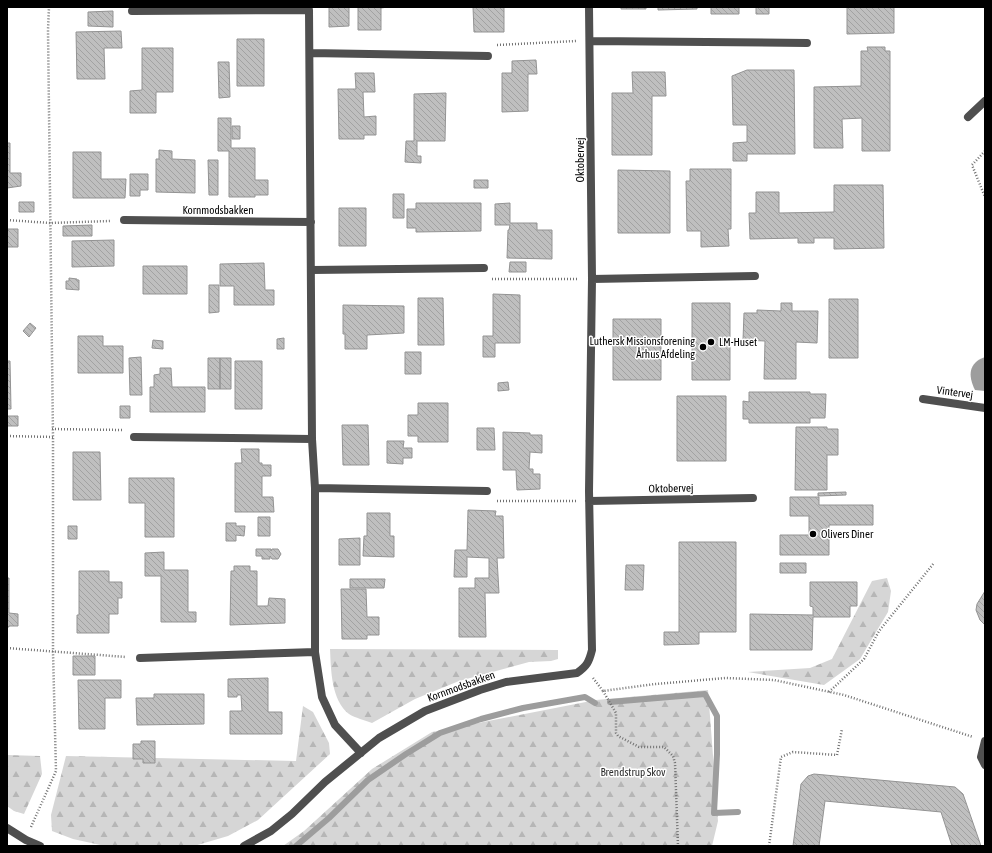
<svg xmlns="http://www.w3.org/2000/svg" width="992" height="853" font-family="'Asap Condensed',sans-serif">
  <style>
    .forest { fill: url(#forest-firs) }
    .water { fill: #9d9d9d }
    .lines { fill: none; stroke-linecap: round; stroke-linejoin: round }
    .stream { stroke: #9d9d9d; stroke-width: 6 }
    .building { fill: url(#building-back-hatch); stroke: #939393 }
    .path { stroke: #717171; stroke-width: 2.5; stroke-dasharray: 1 2; stroke-linecap: butt }
    .minor { stroke: #4f4f4f; stroke-width: 8 }
    .poi-dot { fill: #000; stroke: #fff; stroke-width: 1.5 }
    .labels { text-anchor: middle; stroke-width: 3; stroke-linejoin: round; paint-order: stroke }
    .street-label { font-size: 11px; fill: #000; stroke: #fff }
    .poi-label { font-size: 11px; fill: #000; stroke: #fff; text-anchor: start }
    .park-label { font-size: 11px; fill: #2d2d2d; stroke: #fff }
  </style>
  <defs>
    <pattern id="forest-firs" width="22" height="20" patternUnits="userSpaceOnUse"><rect width="22" height="20" fill="#d6d6d6"/><path d="M5 1l3.5 6h-7zM16 11l3.5 6h-7z" fill="#b6b6b6"/></pattern>
    <pattern id="building-back-hatch" width="6" height="6" patternUnits="userSpaceOnUse"><rect width="6" height="6" fill="#bfbfbf"/><path d="M-1 5l2 2M0 0l6 6M5-1l2 2" fill="none" stroke="#a2a2a2"/></pattern>
  </defs>
  <rect width="100%" height="100%" fill="#fff"/>
  <path class="forest" d="M887,578l4,13 -3,21 -28,47 -36,26 -76,-13 62,-4 22,-9 40,-78z
    M330,649l228,1v9l-7,2 -22,1 -70,19 -44,18 -43,24c-7,-3 -17,-5 -23,-9 -18,-14 -18,-45 -19,-65z
    M708,690l10,131 -6,25h-429l21,-15 68,-62 60,-37 164,-32z
    M303,706l10,6 16,31 1,11 -72,66 -30,16 -34,10h-89l-32,-7 -21,-8 -1,-16 15,-59 230,5z
    M7,755l33,1 2,18 -18,40 -10,-3 -7,-5z"/>
  <path class="water" d="M985,357v34l-10,-1c-7,-14 -7,-27 10,-33z"/>
  <g class="lines">
    <path class="stream" d="M610,702l95,-8 12,22v38l-3,59 24,-1
      M296,846l33,-28 39,-38 38,-26 34,-21 41,-14 42,-11 62,-11 10,6"/>
  </g>
  <path class="building" d="M329,7h20v19l-20,1z
    M351,7h37l-7,1v22h-23v-23z
    M473,7h31v25h-30z
    M621,7h25v2h-25z
    M658,7h39v2l-39,1z
    M711,7h28v7h-28z
    M756,7h13v7h-13z
    M847,7h47v26l-47,1z
    M113,11v16l-25,-1v-14z
    M121,31l1,17h-18l1,31h-28l-1,-47z
    M237,39h27v47h-27z
    M867,47h18v4h5v100h-28v-33l-20,1 1,29h-29v-61l47,-1v-35h7z
    M142,48h31v44h-17v21h-26v-22l12,-1z
    M536,60l1,14h-9v37l-26,1v-39h10v-12z
    M218,62h11l1,35 -11,1z
    M747,70h47l1,84h-48v7h-14v-18l14,-1v-17h-14l-1,-49z
    M632,72h33l1,24h-14v59h-40v-62h21z
    M355,73h19l1,19h-12l1,25 12,-1v19h-12v4h-25l-1,-50h18z
    M446,93l-1,48h-28v15h4v7l-16,-1 1,-21h8v-47z
    M218,118h13v30h24v32h13v15h-13v2h-26v-46h-11z
    M232,126h8v13h-8z
    M7,143h3v30h11v13l-14,2z
    M159,150l13,1v8l23,1v33l-39,-1v-33h3z
    M73,152h28v27h25l-1,19h-52z
    M208,160h10v35h-9z
    M690,169h41v60h-3l1,17 -28,1v-16h-14l-1,-50h4z
    M618,170l52,1v62h-52z
    M130,174h18v16h-8v6h-10z
    M474,180h14v8h-14z
    M834,185h49l1,63 -50,1v-11h-20v5h-16v-5l-48,1 -1,-26h7v-21h23v21l55,-1z
    M393,194h11v24h-11z
    M19,202h15v10h-15z
    M416,203h65v28l-65,1v-4h-9v-19h9z
    M510,203v20h27v7h15v29l-45,-1 1,-28h1l1,-5h-15v-21z
    M339,208h27v38h-27z
    M92,225v11h-29v-10z
    M7,229h11v18h-11z
    M114,240v26l-42,1v-26z
    M510,262h16v10h-17z
    M264,263l1,27h9v15h-40v-19h-14v-22z
    M143,266h44v28h-44z
    M69,278l8,1v1h2v10l-13,-1v-8h3z
    M209,285h10v27l-10,1z
    M493,294l27,1v48h-25v14h-12v-21h10z
    M418,298h25l1,47h-26z
    M829,299h29v59h-29z
    M692,303h38v77h-38z
    M781,303h11v8h26l-1,32 -21,-1v37h-32l1,-38 -22,-1 1,-27h13v-3l24,1z
    M343,305l61,1v27l-37,2v14h-22v-15h-2z
    M613,319h48v61h-48z
    M30,323l6,5 -7,9 -6,-6z
    M78,336h25v10h20v27h-45z
    M284,338v11h-7v-10z
    M153,340l10,1v8l-11,-1z
    M405,352h16v22h-16z
    M141,357l1,38h-12l-1,-37z
    M208,358h12v31h-12z
    M220,358h11v31h-11z
    M7,361h3l1,48h-4z
    M235,361h27v48h-27z
    M160,368h11l1,19h33v25h-55v-25h4v-12l6,-1z
    M508,382l1,8 -11,1v-8z
    M749,392h61v2h16l-1,24h-15v5h-61v-4h-6v-18l6,1z
    M677,396h49v65h-49z
    M418,403h30v39h-30v-6h-10v-21h10z
    M120,406h10v12h-10z
    M7,416h11v10h-11z
    M342,425h26l1,40h-26z
    M796,427h31v2h11v26h-11v35h-32z
    M477,428h17l1,22h-18z
    M503,432l27,1v2h12v18l-12,-1 -1,17h4v5h7v15l-23,1 -1,-20h-13z
    M387,441h17l-1,7h9v10h-9v6l-16,-1z
    M241,449h18v14h3v2h9v11h-9v21h11l1,15h-39v-49h7z
    M73,452h27l1,48h-28z
    M129,478h45v59h-29v-34h-16z
    M846,492v3l-28,1v-3z
    M790,497h29v8h54v20h-44v30h-49v-20h29v-19h-19z
    M468,510l28,1 -1,5h8l1,42h-7l2,35h-14l1,44h-27v-49h16v-10h14v-20l-22,-1v20h-13l1,-27h12z
    M367,513h23v23h4v21l-31,-1 1,-20h3z
    M258,517h12v19h-12z
    M226,523h10v3h9l-1,10 -8,-1v6h-10z
    M68,526h9v13h-9z
    M360,538v27h-21v-26z
    M679,542h57v90h-37v12l-35,1v-13h15z
    M256,549h15v2l1,-2h6l3,5 -3,5h-6l-2,-3v3h-8v-3h-6z
    M164,552v18h24v42h8v10h-35v-46h-16v-23z
    M780,563h26v10h-26z
    M626,565h18l-1,25h-18z
    M234,566h16v5h7v35h11l1,-8 16,1v24l-55,2 1,-54h3z
    M79,571h30v11h13v16h-4v16h-9v19h-32v-18h2z
    M7,578h2v35l9,1v12h-9v1h-2z
    M350,579h35l-1,9h-34z
    M810,582h47v24h-7v11h-37l-1,33h-62v-36l63,1v-8l-3,-1z
    M341,589h25l1,28h12v18h-12v4h-25z
    M985,591v34l-5,-5 -4,-10 1,-6z
    M73,656h22v19h-22z
    M268,678v34h14v22h-52v-23h12l-1,-16h-4v2h-9v-18z
    M78,680h43v18h-16v31h-26z
    M154,694h50v30l-67,1 -1,-27h18z
    M141,741h14v22h-12v-4h-10v-15h8z
    M814,774l141,13 8,7 18,52h-29l-11,-34 -116,-11 -6,45h-26l8,-62 7,-8z"/>
  <g class="lines">
    <path class="path" d="M497,45l79,-4
      M985,151l-13,14 13,32
      M7,220l43,3 60,-2
      M492,279h87
      M52,429l71,1
      M7,436l46,1
      M497,501h79
      M7,648l119,9
      M593,678l10,13 52,-7 71,-6 48,2 70,15 129,42
      M603,691l13,22v20l2,3 21,11h25l9,9 2,7 3,83
      M829,692l35,-33 15,-28 55,-68
      M31,827l25,-56 -3,-119v-215l-5,-407 1,-23
      M769,846l12,-89 12,-5 44,3 5,-26"/>
    <path class="minor" d="M132,11l177,-1 3,429 3,49v164l7,45 13,28 26,28
      M590,41l217,2
      M310,53l178,3
      M968,117l17,-16
      M124,220l187,2
      M312,270l172,-2
      M592,279l163,-3
      M923,399l62,9
      M134,437l178,2
      M315,488l172,3
      M589,501l164,-3
      M140,658l175,-6
      M985,741l-4,16 4,8
      M7,828l19,12 14,6
      M244,846l27,-15 21,-17 33,-32 54,-44 46,-27 55,-21 26,-8 71,-9c10,-7 12,-11 15,-23l-3,-159 3,-212 -3,-272"/>
  </g>
  <g class="poi-dot">
    <circle cx="711" cy="342" r="4"/>
    <circle cx="703" cy="347" r="4"/>
    <circle cx="813" cy="534" r="4"/>
  </g>
  <g class="labels">
    <g class="street-label">
      <text transform="translate(580 160) rotate(-90)" y="4">Oktobervej</text>
      <text x="218" y="214">Kornmodsbakken</text>
      <text transform="translate(955 392) rotate(8)" y="4">Vintervej</text>
      <text transform="translate(671 488) rotate(-1)" y="4">Oktobervej</text>
      <text transform="translate(461 686) rotate(-20)" y="4">Kornmodsbakken</text>
    </g>
    <g class="poi-label">
      <text x="695" y="345" text-anchor="end">Luthersk Missionsforening<tspan x="695" dy="13">Århus Afdeling</tspan></text>
      <text x="719" y="346">LM-Huset</text>
      <text x="821" y="538">Olivers Diner</text>
    </g>
    <g class="park-label">
      <text x="633" y="776">Brendstrup Skov</text>
    </g>
  </g>
  <rect width="992" height="853" fill="none" stroke="#000000" stroke-width="16"/>
</svg>
